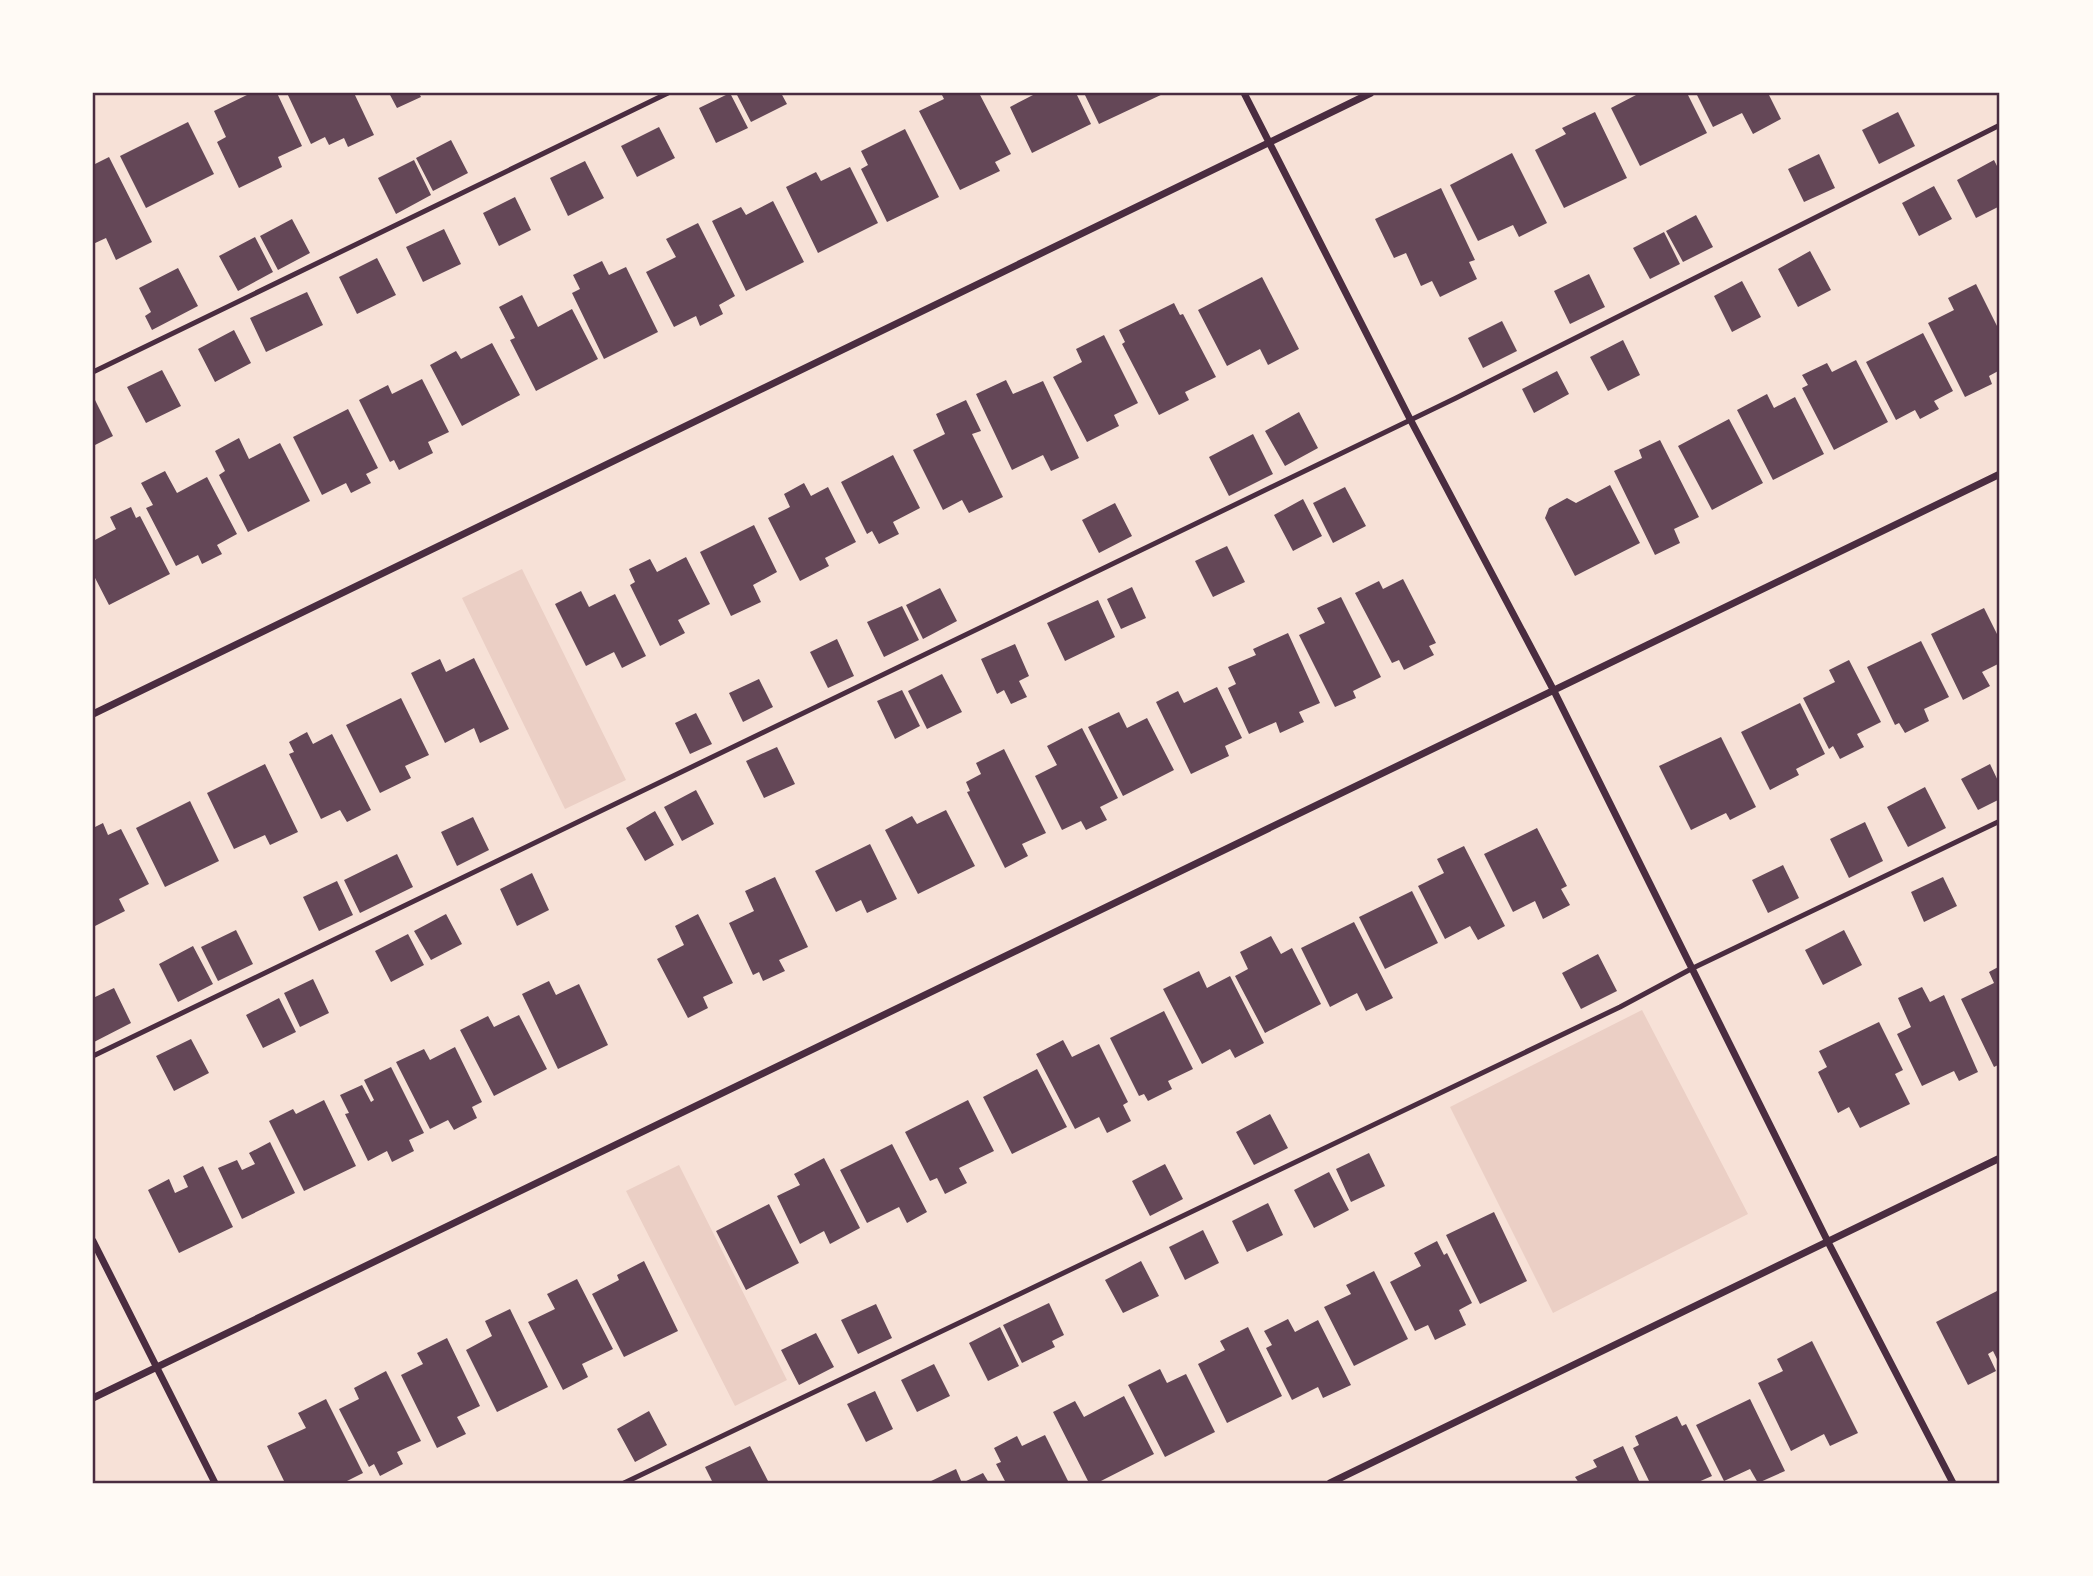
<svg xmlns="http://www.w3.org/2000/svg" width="2093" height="1576" font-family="'Noto Sans',sans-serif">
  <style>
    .green { fill: #ebcfc5 }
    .building { fill: #644757 }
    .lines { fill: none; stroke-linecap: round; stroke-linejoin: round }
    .service { stroke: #4a2c40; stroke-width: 5 }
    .minor { stroke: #4a2c40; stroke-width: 7 }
    .neatline { fill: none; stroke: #4a2c40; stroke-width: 2.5 }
  </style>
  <rect width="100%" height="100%" fill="#f7e1d7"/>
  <path class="green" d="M522,569l104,211 -61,29 -103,-211z
    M1642,1010l106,204 -195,99 -103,-206z
    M679,1165l108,215 -52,26 -109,-215z"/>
  <path class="building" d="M251,93h26l25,53 -24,11 4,10 -43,21 -22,-46 9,-5 -12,-26z
    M287,93h67l20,42 -26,12 -4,-9 -15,7 -4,-8 -14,7z
    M389,93h30l2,4 -24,11z
    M730,93l18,35 -32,15 -17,-35z
    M736,93h45l6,11 -36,18z
    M941,93h38l32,61 -16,8 5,9 -40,19 -41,-79 25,-12z
    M1031,93h45l15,31 -59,29 -22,-46 23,-12z
    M1084,93h81l-66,31z
    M1635,93h52l20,40 -67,33 -29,-58 25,-13z
    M1696,93h72l13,26 -28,15 -11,-21 -29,14z
    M1595,112l32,66 -63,30 -29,-58 31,-16 -4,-6z
    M1898,112l17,34 -36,18 -17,-34z
    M188,122l26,52 -68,34 -26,-52z
    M659,127l16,31 -38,19 -16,-31z
    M905,129l34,68 -52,25 -26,-53 7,-4 -7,-14z
    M451,140l17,33 -35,18 -17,-33z
    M1512,153l35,70 -28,14 -6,-12 -35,16 -28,-56z
    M1819,154l16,34 -31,14 -16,-33z
    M109,157l43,85 -36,18 -10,-22 -13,6v-79z
    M414,160l17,35 -35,19 -18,-36z
    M1994,160l6,12v34l-24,12 -19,-38z
    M585,161l19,37 -36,18 -18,-38z
    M850,167l28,56 -60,30 -32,-66 30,-15 5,9z
    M1934,186l18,33 -33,17 -17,-33z
    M1441,188l34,72 -6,2 8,17 -37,18 -8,-16 -11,5 -15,-33 -12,5 -19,-39z
    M515,197l16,33 -32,16 -16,-33z
    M773,201l31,61 -58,29 -34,-70 29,-14 5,8z
    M1696,215l17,32 -30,15 -17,-31z
    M292,219l18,34 -32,17 -18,-34z
    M698,223l37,73 -16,9 4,9 -23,12 -4,-10 -22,11 -28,-55 30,-15 -10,-18z
    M444,229l17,35 -38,18 -17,-35z
    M1664,232l16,32 -30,15 -17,-31z
    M255,237l18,35 -35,19 -19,-35z
    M1810,251l21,39 -33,17 -20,-38z
    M377,258l19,37 -39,19 -18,-37z
    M602,261l7,14 17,-8 32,65 -54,27 -32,-66 8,-4 -7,-14z
    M178,268l20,38 -46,24 -7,-14 6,-4 -12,-24z
    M1589,274l16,33 -35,17 -16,-33z
    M1262,277l37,72 -31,16 -8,-16 -33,17 -29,-56z
    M1742,281l19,36 -29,15 -18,-36z
    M1976,284l24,48v38l-11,6 3,8 -27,13 -37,-74 26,-13 -6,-12z
    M307,292l16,33 -57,27 -16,-34z
    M522,295l16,32 34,-18 26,50 -62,32 -26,-51 5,-2 -16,-31z
    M1174,303l6,12 3,-1 33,63 -31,15 4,8 -30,15 -37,-71 3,-2 -6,-12z
    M1502,321l15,30 -34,17 -15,-30z
    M234,330l17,33 -36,19 -17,-33z
    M1923,333l30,58 -19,10 5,8 -19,10 -5,-9 -19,10 -30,-58z
    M1104,335l34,68 -24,12 5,11 -32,16 -34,-65 29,-15 -6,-13z
    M1623,340l17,35 -32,16 -18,-34z
    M492,343l28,52 -58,31 -32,-61 26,-14 5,8z
    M1856,360l32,62 -54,28 -32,-62 6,-3 -6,-10 25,-12 5,9z
    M162,370l19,36 -35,17 -19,-36z
    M1557,371l12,23 -35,19 -12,-24z
    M422,379l27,53 -21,10 5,11 -34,17 -5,-10 -4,2 -31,-62 29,-15 4,9z
    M1006,380l7,14 30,-13 36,77 -28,13 -8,-16 -31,15 -36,-76z
    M1767,394l7,14 21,-11 29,57 -51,26 -36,-70z
    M95,400l18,36 -20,10v-45z
    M966,400l15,31 -9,3 31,63 -34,16 -7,-13 -19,10 -30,-60 32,-16 -9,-20z
    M348,409l30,59 -12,6 5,9 -20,10 -5,-10 -24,12 -29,-58z
    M1299,412l19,36 -33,18 -20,-35z
    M1729,419l34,64 -51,27 -34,-64z
    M1253,434l20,40 -44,22 -20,-39z
    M239,438l10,21 31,-16 30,58 -62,31 -29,-57 6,-4 -10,-20z
    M1660,440l39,77 -25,12 6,14 -25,12 -41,-84 28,-13 -3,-8z
    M893,455l27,53 -27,14 6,12 -20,10 -7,-13 -5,3 -26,-52z
    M165,471l12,22 30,-16 30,57 -20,11 5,9 -20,10 -4,-9 -22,11 -30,-58 7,-3 -12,-22z
    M804,483l7,13 17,-9 28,55 -31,16 4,8 -29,15 -32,-63 22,-11 -6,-13z
    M1610,485l30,58 -65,33 -30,-58 4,-10 18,-10 9,5z
    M1345,487l21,39 -33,17 -20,-40z
    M1303,499l19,37 -29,15 -19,-36z
    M1115,503l17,33 -33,17 -17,-33z
    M131,507l5,11 4,-2 30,58 -61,31 -16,-31v-33l23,-12 -6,-12z
    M754,525l23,47 -24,13 8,17 -30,14 -31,-64z
    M1227,546l18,36 -32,15 -18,-36z
    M686,557l24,47 -32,16 7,13 -25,13 -30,-61 5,-3 -6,-13 21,-10 7,13z
    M1403,579l33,64 -7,3 5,9 -30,15 -5,-10 -7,3 -37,-70 24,-12 4,8z
    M1132,587l14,31 -25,11 -14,-30z
    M940,588l17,33 -34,18 -17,-34z
    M581,591l8,16 26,-13 31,62 -24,12 -8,-16 -28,14 -31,-62z
    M1341,597l40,80 -28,14 3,7 -21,9 -36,-72 26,-12 -8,-15z
    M1098,600l17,37 -50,24 -18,-38z
    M902,606l17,34 -35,17 -17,-35z
    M1984,608l16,32v23l-18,9 8,14 -27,14 -32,-66z
    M1288,633l32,70 -21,9 5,10 -24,11 -4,-11 -27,12 -21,-46 8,-4 -8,-17 28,-12 -3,-6z
    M837,639l17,37 -26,12 -18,-36z
    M1921,641l28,56 -25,12 5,12 -24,12 -6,-10 -4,2 -28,-58z
    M1015,644l14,32 -10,5 8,16 -16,7 -7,-14 -7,4 -16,-35z
    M474,658l35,71 -29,14 -6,-15 -29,15 -34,-70 29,-14 6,13z
    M1849,660l32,62 -24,12 7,13 -24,12 -7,-13 -4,3 -26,-51 32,-16 -6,-12z
    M942,674l20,38 -35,17 -19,-38z
    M759,679l14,28 -30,15 -14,-29z
    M1217,687l25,51 -17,8 4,10 -38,18 -35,-72 22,-11 6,12z
    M902,690l18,36 -25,13 -18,-38z
    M401,698l28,57 -24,11 6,12 -31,15 -34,-68z
    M1800,703l25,51 -29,15 3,6 -29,15 -29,-58z
    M1119,712l8,16 20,-10 27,52 -51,26 -35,-69z
    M696,713l16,31 -22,10 -15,-31z
    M1082,728l36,70 -18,9 7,13 -21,10 -5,-9 -19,9 -27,-54 22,-11 -10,-19z
    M307,732l6,12 19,-10 39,76 -24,12 -7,-12 -19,9 -32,-65 5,-2 -5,-10z
    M1721,737l35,70 -26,13 -4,-7 -35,17 -32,-64z
    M777,747l18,37 -31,14 -18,-37z
    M1004,749l42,84 -24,11 6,12 -23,12 -38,-76 3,-1 -4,-9 15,-8 -5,-11z
    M265,764l33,68 -28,13 -5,-10 -31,14 -27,-56z
    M1990,764l10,21v14l-22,11 -17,-31z
    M1925,787l21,41 -38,19 -21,-40z
    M696,790l18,34 -32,17 -18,-34z
    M190,801l29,60 -54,26 -29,-59z
    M946,810l29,56 -57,28 -33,-64 27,-14 5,8z
    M655,811l19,34 -29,16 -19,-33z
    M473,817l16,33 -32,16 -16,-34z
    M1865,822l18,39 -34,17 -19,-39z
    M103,823l5,12 13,-6 28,55 -30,15 6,12 -30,15 -2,-98z
    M1537,828l30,58 -6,3 9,16 -27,14 -8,-18 -22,11 -29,-58z
    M870,844l27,55 -30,14 -6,-13 -25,12 -21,-41z
    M1464,846l41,80 -27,14 -8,-14 -25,13 -27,-53 26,-13 -7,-14z
    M397,854l16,33 -53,26 -16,-33z
    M1783,865l16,33 -31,15 -16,-33z
    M532,873l17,37 -32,16 -17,-37z
    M775,877l33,70 -29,13 6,11 -22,10 -4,-9 -6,3 -24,-52 25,-12 -9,-20z
    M1943,877l14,29 -33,16 -13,-30z
    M337,881l16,34 -34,16 -16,-34z
    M1412,891l26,52 -53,26 -26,-52z
    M446,914l16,30 -31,16 -17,-29z
    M698,914l35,69 -30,14 5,11 -20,10 -31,-59 27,-14 -9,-19z
    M1354,922l39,76 -27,13 -9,-18 -27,14 -29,-59z
    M236,930l17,34 -35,17 -17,-34z
    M1844,930l18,35 -39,20 -18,-35z
    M408,934l16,31 -33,17 -16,-31z
    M1271,936l10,18 11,-6 29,56 -56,29 -30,-57 13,-7 -8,-17z
    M193,946l20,38 -35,18 -19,-38z
    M1598,954l19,37 -36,18 -19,-36z
    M2000,966v98l-6,3 -33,-68 33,-16 -5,-11z
    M1199,971l8,17 23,-12 34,67 -29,15 -5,-9 -28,15 -39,-75z
    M313,979l16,34 -29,14 -16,-34z
    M549,981l7,14 23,-11 29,61 -50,24 -36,-75z
    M1922,987l8,15 14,-7 34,77 -19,9 -5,-10 -32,15 -25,-52 14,-7 -13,-29z
    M114,988l17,35 -37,19 -1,-44z
    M279,998l17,34 -33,16 -17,-33z
    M1164,1011l29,58 -25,12 4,8 -24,12 -4,-7 -5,2 -29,-58z
    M519,1015l28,54 -53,27 -34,-66 28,-14 6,11z
    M1879,1022l24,48 -8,4 15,30 -50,24 -11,-21 -11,6 -20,-41 9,-5 -8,-16z
    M191,1039l18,34 -35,18 -18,-35z
    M1063,1040l9,17 27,-13 29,58 -5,3 8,16 -24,12 -8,-16 -24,12 -39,-75z
    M455,1047l27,55 -10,5 5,11 -23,12 -6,-10 -18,9 -34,-67 28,-13 6,11z
    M391,1067l33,66 -15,7 5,11 -22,11 -5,-11 -19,10 -23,-47 4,-1 -9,-18 22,-10 9,17 3,-2 -10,-20z
    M1037,1069l30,58 -55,27 -29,-57z
    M324,1100l32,66 -52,25 -35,-70 24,-12 3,5z
    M968,1100l26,51 -35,17 8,15 -22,11 -8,-16 -7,3 -25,-49z
    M1270,1114l18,34 -34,17 -18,-33z
    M270,1142l25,51 -53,26 -24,-51 19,-8 5,10 13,-6 -6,-11z
    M892,1144l35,68 -20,11 -8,-16 -32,16 -27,-53z
    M1369,1153l16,33 -34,16 -15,-33z
    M824,1158l36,70 -30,16 -6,-13 -24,13 -23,-48 23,-11 -6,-11z
    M1165,1164l18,35 -33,17 -18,-35z
    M203,1166l30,61 -54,26 -31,-63 21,-11 6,14 13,-6 -5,-11z
    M1329,1172l20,38 -35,18 -20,-38z
    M1268,1203l15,32 -36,17 -15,-31z
    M769,1204l30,59 -53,27 -30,-59z
    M1494,1212l33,69 -47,23 -34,-69z
    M1203,1230l16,33 -34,17 -16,-33z
    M1437,1241l7,14 3,-2 25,50 -13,7 7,15 -31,15 -7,-15 -13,6 -25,-49 31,-16 -7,-13z
    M644,1261l34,70 -54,26 -32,-63 27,-14 -2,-5z
    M1141,1261l18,35 -36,17 -18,-33z
    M1374,1271l34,68 -54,27 -30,-59 27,-13 -5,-9z
    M577,1279l36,70 -31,15 6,13 -25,13 -35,-68 27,-13 -8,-15z
    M1997,1291l3,7v67l-7,-14 -5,3 8,17 -28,14 -32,-63z
    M1049,1303l15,32 -12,6 3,6 -33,16 -19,-38z
    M876,1304l16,34 -34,16 -17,-34z
    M510,1309l38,78 -51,25 -31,-62 26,-14 -7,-15z
    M1288,1319l7,13 23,-12 33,65 -28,13 -5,-11 -26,13 -26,-52 6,-3 -8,-14z
    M1000,1327l19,39 -31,15 -19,-38z
    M1248,1327l34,69 -55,27 -29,-59 27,-14 -5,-9z
    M816,1333l18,34 -35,18 -18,-35z
    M447,1338l33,68 -23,11 9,17 -29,14 -36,-73 22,-11 -6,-11z
    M1812,1341l46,92 -28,13 -6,-12 -33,17 -33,-68 25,-12 -6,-12z
    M934,1364l16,32 -33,16 -16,-32z
    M1160,1369l7,14 19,-9 29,58 -50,25 -37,-72z
    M386,1371l35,70 -24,11 6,12 -23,12 -6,-12 -5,3 -30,-58 20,-10 -5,-11z
    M875,1391l18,38 -27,13 -19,-38z
    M1124,1396l30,58 -57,29h-8l-36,-71 22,-11 9,16z
    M326,1399l37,74 -20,10h-58l-18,-37 39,-18 -8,-15z
    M1750,1399l35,72 -27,12 -8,-14 -26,12 -28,-56z
    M649,1411l18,34 -32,17 -18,-33z
    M1677,1416l5,10 4,-2 26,52 -16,7h-46l-17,-35 6,-3 -4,-9z
    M1045,1435l24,48h-63l-10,-19 5,-2 -7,-14 23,-12 5,10z
    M750,1446l18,35 -55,2 -8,-16z
    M1623,1446l17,37h-61l-4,-6 22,-10 -4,-7z
    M956,1469l6,14 21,-10 6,10h-62z"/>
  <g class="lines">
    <path class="service" d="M93,372l575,-279
      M93,1056l1363,-658 544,-273
      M624,1483l996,-476 71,-38 309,-148"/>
    <path class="minor" d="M1244,93l166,326 144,272 274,551 125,241
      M93,714l1278,-621
      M93,1241l122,242
      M93,1398l1907,-924
      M1330,1483l670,-325"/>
  </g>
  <rect width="2093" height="1576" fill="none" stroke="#fffaf5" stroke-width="189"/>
  <rect x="94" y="94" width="1904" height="1388" class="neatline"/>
</svg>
